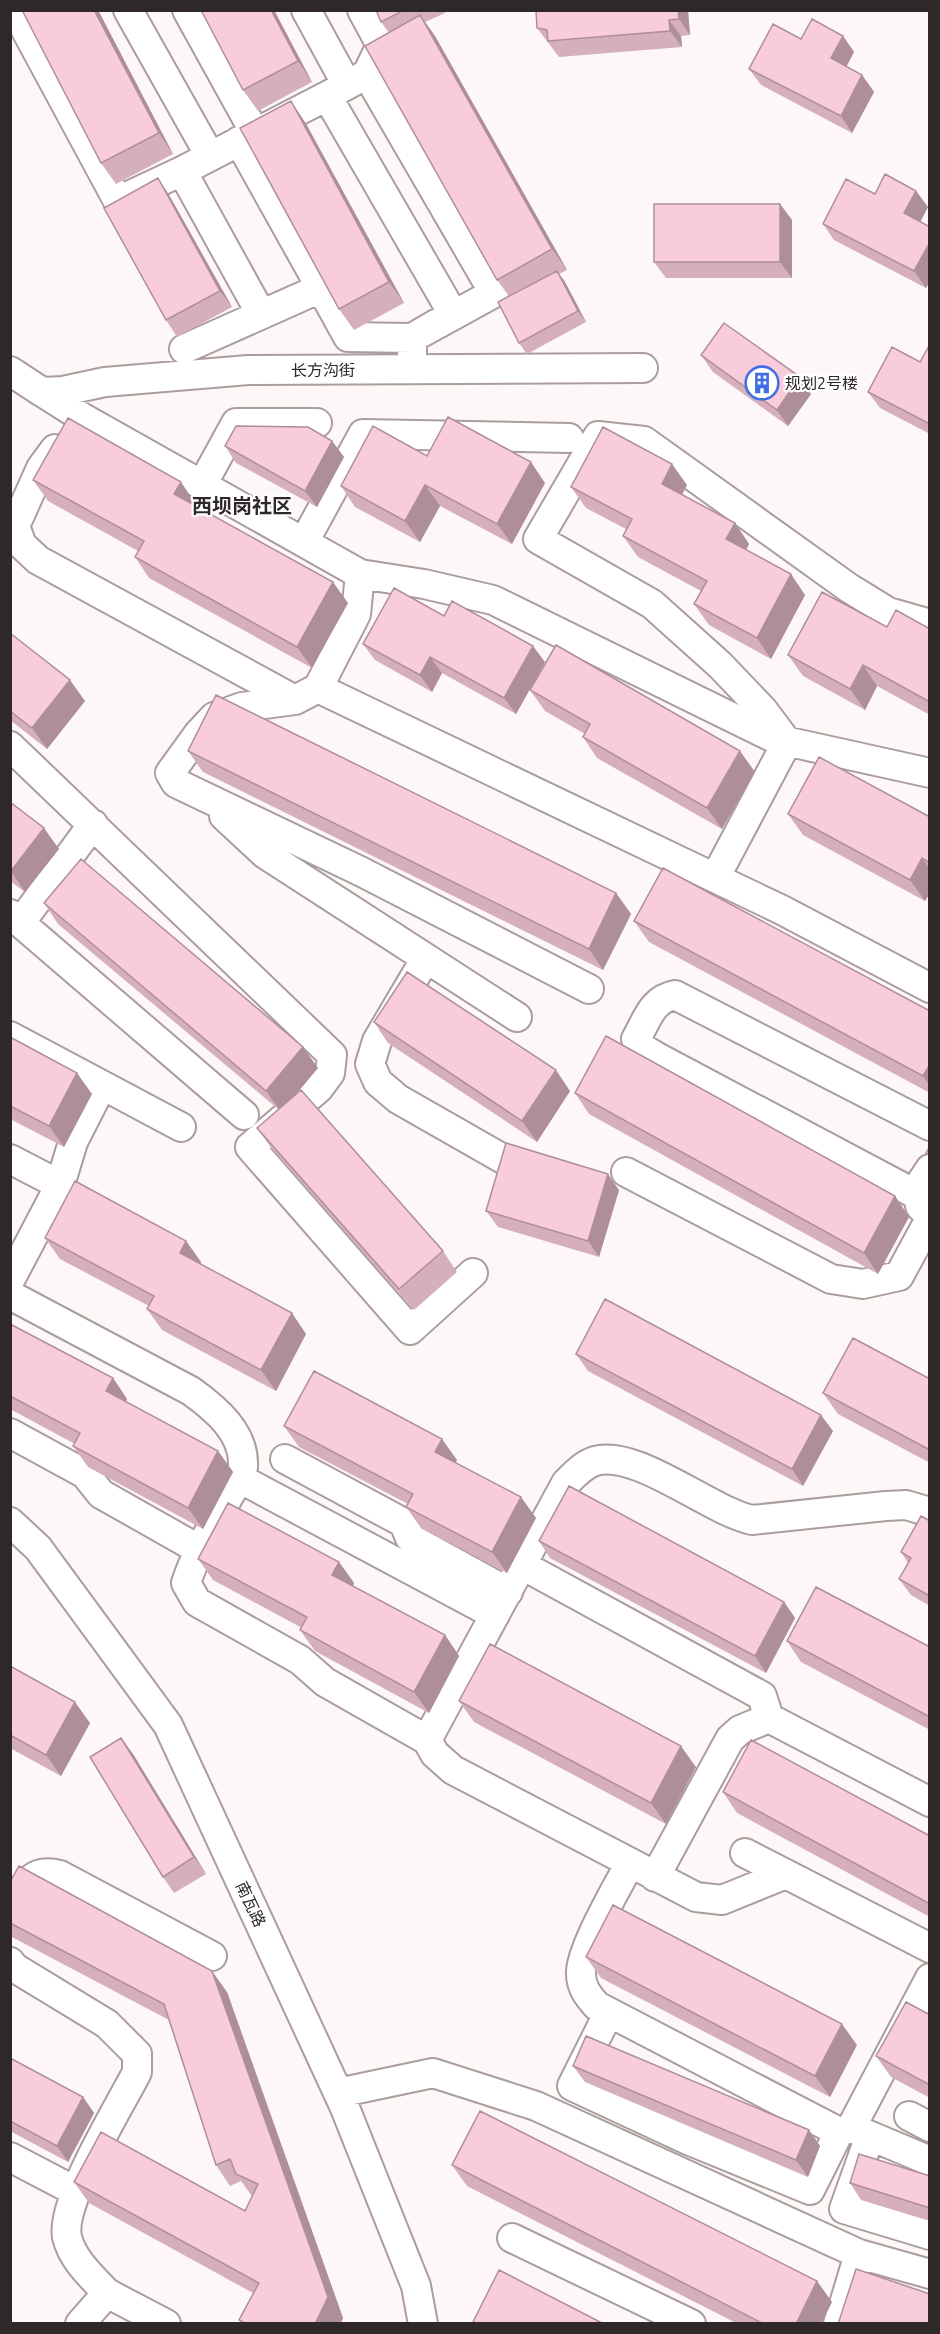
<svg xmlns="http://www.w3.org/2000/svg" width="940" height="2334" font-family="Ubuntu,'Noto Sans SC',sans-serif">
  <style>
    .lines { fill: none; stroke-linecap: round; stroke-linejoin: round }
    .minor-casing { stroke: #ac9d9d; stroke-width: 32 }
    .minor { stroke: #fff; stroke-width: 28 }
    .wall { fill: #d6afbc }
    .shaded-wall { fill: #ae8f99 }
    .building { fill: #f9ccdb; stroke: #ae8f99; stroke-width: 1.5 }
    .labels { text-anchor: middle; stroke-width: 4.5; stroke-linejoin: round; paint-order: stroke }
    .street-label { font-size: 16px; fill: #2e2828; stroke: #fff }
    .poi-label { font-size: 16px; fill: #2e2828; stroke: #fff; text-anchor: start }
    .quarter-label { font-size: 20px; font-weight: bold; fill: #2e2828; stroke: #fff }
  </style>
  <rect width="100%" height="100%" fill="#fdf7f7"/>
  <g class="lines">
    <g class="minor-casing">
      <path id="minor" d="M15,10l103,191 64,-30
        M128,10l82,146
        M187,10l68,123
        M306,10l41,75
        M362,10l19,35 -13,27
        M367,74l127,219 -82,45 41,-24 -126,-218z
        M239,141l82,147
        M261,314l-79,-143 145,-75
        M184,349l137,-61 27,49 64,1v18
        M10,371l32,21 21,-1 42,-9 143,-12 395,-2
        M42,392l41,26 277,156 64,10 69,16 283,139 154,34
        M55,449l-14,19 -26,58 7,19 16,15 257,140
        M202,485l34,-62h81
        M304,542l59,-108 206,4
        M360,574l-4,40 -38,74 -23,12 -53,7 -28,10 -15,16 -29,40 6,10 186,89 227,117
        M318,688l464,222 148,78
        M10,746l322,309 -2,18 -11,15 -69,59 160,183 63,-57
        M224,816l41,38 252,163
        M715,878l72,-136 -24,-32 -43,-45 -68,-61 -114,-65 60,-103 46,5 205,147 39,24 42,12
        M10,914l234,201
        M21,922l72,-98
        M426,958l-49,83 -7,23 8,18 20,17 114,65
        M10,1036l171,91
        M10,1159l50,26
        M626,1172l205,107 32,5 36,-8 31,-57
        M919,1196l-262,-139 -15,-9 -6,-9c11,-19 16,-40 39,-44l255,131
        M926,1212l-6,-6 -2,-19 12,-18
        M10,1280l50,-95 13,-43 29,-57
        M10,1295l181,96c25,18 54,42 52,76 0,10 -10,21 -14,29 -15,28 -33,56 -43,87l11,19 103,58 25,22 102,58 8,14 18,16 243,127 26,3 64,-26
        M10,1433l75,41 16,20 99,56
        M285,1459l119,64 6,15 98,54
        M239,1478l256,137
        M10,1522l28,26 130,177 177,383 71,178 7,38
        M522,1565l240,131 7,22
        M427,1740l139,-257c9,-9 17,-18 29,-22 42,-12 113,49 157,59l134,-14 20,-1 24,7
        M745,1853l185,95
        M630,1863c-12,23 -51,89 -49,111 0,14 8,23 16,32l242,126
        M655,1877l75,-138 10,-9 29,-12 161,84
        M10,1914c14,-25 18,-47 50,-39l152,81
        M10,1962l5,6 92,56 30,30v18c-17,34 -77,130 -70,165 5,22 25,40 40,56
        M609,2012l-37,74 116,54 122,50 29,-58 12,-4 79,-150
        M338,2093l95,-20 103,33 323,148 71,20
        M909,2116l21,11
        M854,2129l76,32
        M870,2136l-26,73 86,26
        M10,2157l65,34
        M512,2238l179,86
        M80,2324l27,-31 59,31
        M838,2324l21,-70"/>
    </g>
    <use href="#minor" class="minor"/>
  </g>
  <path class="wall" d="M98,10l75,144 -57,30 -15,-21z
    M201,10h73l38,72 -54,29 -15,-21z
    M376,10h68l1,3 -20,9 10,14 132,234 -8,4 6,8 21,40 -59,32 -8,-11 -10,-47 -12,-16 -108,-247 -8,-11z
    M688,10l2,25 -9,1 1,11 -123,10 -22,-29z
    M843,36l11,16 -8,15 16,8 12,17 -22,41 -91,-48 -12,-16 52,-30z
    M305,122l99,181 -50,27 -15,-21z
    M916,191l12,16 -8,15 10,5v54l-4,7 -92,-48 -11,-16 52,-30z
    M169,195l63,112 -55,30 -11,-17z
    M780,204l12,16v58h-126l-12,-16z
    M930,344v90l-50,-26 -12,-16 52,-30z
    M701,355l99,22 11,17 -23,32 -75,-54z
    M332,441l12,16 -27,50 -81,-44 -11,-17z
    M427,456l118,27 -33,61 -72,-38 -20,36 -65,-35 -14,-21z
    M33,480l162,23 -1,2 154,98 -36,65 -163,-90 -14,-21 3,-6 -90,-50z
    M687,485l-5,10 53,28 14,21 -3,6 59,45 -34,64 -62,-34 -15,-21 7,-13 -63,-34 -15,-21 3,-7 -40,-21 -15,-21z
    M444,616l101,46 -29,52 -74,-41 -10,19 -57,-32 -12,-16z
    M887,627l43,2v86l-53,-29 -12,24 -62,-34 -15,-21z
    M10,633l75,68 -38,48 -37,-29z
    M530,690l225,82 -33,57 -125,-71 -14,-21 2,-3 -40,-23z
    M188,751l428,142 15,21 -28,56 -400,-198z
    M10,802l49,47 -34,43 -15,-11z
    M788,814l142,3v76l-5,8 -122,-66z
    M44,903l274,165 -22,26 147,157 14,21 -43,38 -142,-161 -15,-21 21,-19 -220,-185z
    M634,921l296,90v82l-281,-151z
    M374,1022l196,69 -33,51 -149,-99z
    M10,1037l82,57 -28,53 -54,-28z
    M575,1093l320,103 14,21 -31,57 -289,-160z
    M619,1190l-20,67 -101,-30 -12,-16z
    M45,1238l141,3 15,21 -1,2 106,70 -30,57 -114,-61 -15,-21 2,-3 -89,-47z
    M10,1324l103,54 14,21 -1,3 92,49 15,21 -30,57 -115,-62 -15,-21 2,-2 -65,-35z
    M576,1354l257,77 -30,55 -215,-115z
    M930,1379v84l-92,-49 -15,-21z
    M284,1426l173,34 -1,2 80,56 -29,55 -86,-45 -15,-21 2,-3 -109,-57z
    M930,1521v85l-19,-11 -12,-16 9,-16 -7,-11z
    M539,1541l245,61 11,16 -29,55 -216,-115z
    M198,1559l141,3 15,21 -1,3 92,49 14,21 -30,57 -114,-62 -15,-21 2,-2 -89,-48z
    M787,1641l143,6v83l-129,-68z
    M10,1666l80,57 -29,53 -51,-28z
    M459,1701l237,66 -30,57 -192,-102z
    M121,1738l12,16 73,120 -32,19 -11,-16z
    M723,1792l207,44v81l-193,-104z
    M10,1882l217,110 116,326 -3,6h-98l-3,-4 14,-27 -164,-90 -15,-21 171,29 8,-16h-2l-10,-14 -11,5 -14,-21 -47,-145 -159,-84z
    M586,1957l271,88 -27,52 -229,-119z
    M930,2015v83l-39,-21 -15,-21z
    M10,2058l73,39 11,16 -26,49 -58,-31z
    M573,2066l236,64 11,16 -12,31 -223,-95z
    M452,2165l380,137 -11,22h-83l-271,-138z
    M930,2176v45l-69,-21 -11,-17z"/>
  <path class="shaded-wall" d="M94,10h4l75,144 -14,-21z
    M271,10h3l38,72 -14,-21z
    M678,10h10l2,25 -11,-16z
    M420,15l15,21 132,234 -15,-21z
    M669,20l12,16 1,11 -12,-16z
    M843,36l11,16 -12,23 -11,-17z
    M862,75l12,17 -22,41 -11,-17z
    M291,101l14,21 99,181 -15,-21z
    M158,178l11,17 63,112 -12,-16z
    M916,191l12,16 -12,23 -12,-17z
    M780,204l12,16v58l-12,-16z
    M930,242v39l-4,7 -12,-17z
    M557,271l8,11 21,40 -8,-11z
    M800,377l11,17 -23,32 -11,-16z
    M332,441l12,16 -27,50 -12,-16z
    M531,462l14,21 -33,61 -15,-20z
    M672,464l15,21 -11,20 -14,-21z
    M181,482l14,21 -6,12 -15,-21z
    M425,485l15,21 -20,36 -15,-21z
    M735,523l14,21 -8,16 -15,-21z
    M791,574l14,21 -34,64 -14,-21z
    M333,582l15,21 -36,65 -15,-21z
    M533,646l12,16 -29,52 -12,-16z
    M430,657l12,16 -10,19 -12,-17z
    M863,665l14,21 -12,24 -15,-21z
    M70,680l15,21 -38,48 -15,-21z
    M740,751l15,21 -33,57 -15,-21z
    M44,828l15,21 -34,43 -14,-21z
    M922,858l8,11v24l-5,8 -15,-21z
    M616,893l15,21 -28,56 -14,-21z
    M303,1047l15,21 -37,44 -15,-21z
    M930,1064v22l-7,-10z
    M556,1070l14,21 -33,51 -15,-21z
    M77,1073l15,21 -28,53 -15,-21z
    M608,1174l11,16 -20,67 -11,-16z
    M895,1196l14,21 -31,57 -14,-21z
    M186,1241l15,21 -7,12 -14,-21z
    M292,1313l14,21 -30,57 -15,-21z
    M113,1378l14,21 -6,13 -15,-21z
    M821,1415l12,16 -30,55 -11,-17z
    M442,1439l15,21 -7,13 -15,-21z
    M218,1451l15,21 -30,57 -15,-21z
    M521,1497l15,21 -29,55 -15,-21z
    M339,1562l15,21 -7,13 -15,-21z
    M784,1602l11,16 -29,55 -11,-17z
    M445,1635l14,21 -30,57 -15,-21z
    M75,1702l15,21 -29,53 -15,-21z
    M121,1738l12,16 73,120 -12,-17z
    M681,1746l15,21 -30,57 -15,-21z
    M212,1971l15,21 116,326 -3,6h-25z
    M842,2024l15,21 -27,52 -15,-21z
    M83,2097l11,16 -26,49 -11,-16z
    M809,2130l11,16 -12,31 -12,-17z
    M817,2281l15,21 -11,22h-25z"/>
  <path class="building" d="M22,10h72l65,123 -58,30z
    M201,10h70l27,51 -55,29z
    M376,10h28l-23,12z
    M536,10h142l1,9 -10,1 1,11 -122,10 -1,-11 -10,-2z
    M420,15l132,234 -55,31 -132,-234z
    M812,19l31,17 -12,22 31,17 -21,41 -92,-47 24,-45 28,15z
    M291,101l98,181 -50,27 -99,-181z
    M885,174l31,17 -12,22 26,14v15l-16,29 -91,-47 23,-45 29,15z
    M158,178l62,113 -54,29 -62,-112z
    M654,204h126v58h-126z
    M557,271l21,40 -59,32 -21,-41z
    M724,323l76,54 -23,33 -76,-55z
    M930,344v80l-62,-32 24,-45 28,15z
    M448,417l83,45 -34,62 -72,-39 -20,36 -64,-35 32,-60 54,30z
    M68,418l113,64 -7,12 159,88 -36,65 -162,-90 9,-16 -111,-61z
    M236,426l72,1 24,14 -27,50 -80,-45z
    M603,427l69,37 -10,20 73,39 -9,16 65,35 -34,64 -63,-34 13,-23 -84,-45 9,-17 -61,-32z
    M394,588l50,28 8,-15 81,45 -29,52 -74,-41 -10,18 -57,-31z
    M822,592l65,35 9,-17 34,19v73l-67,-37 -13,24 -62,-34z
    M10,633l60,47 -38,48 -22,-17z
    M556,645l184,106 -33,57 -124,-71 7,-13 -60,-34z
    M216,695l400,198 -27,56 -401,-198z
    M819,757l111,60v46l-8,-5 -12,22 -122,-66z
    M10,802l34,26 -33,43h-1z
    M81,859l222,188 -37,44 -222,-188z
    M663,868l267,143v53l-7,12 -289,-155z
    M407,972l149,98 -34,51 -148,-99z
    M606,1036l289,160 -31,57 -289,-160z
    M10,1037l67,36 -28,53 -39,-20z
    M301,1090l142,161 -44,38 -142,-161z
    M506,1143l102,31 -20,67 -102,-30z
    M930,1146v9l-4,-2z
    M75,1181l111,60 -6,12 112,60 -31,57 -114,-61 7,-13 -109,-58z
    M605,1299l216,116 -29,54 -216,-115z
    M10,1324l103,54 -7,13 112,60 -30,57 -115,-62 7,-13 -70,-37z
    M853,1338l77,41v71l-107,-57z
    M314,1371l128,68 -7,13 86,45 -29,55 -86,-45 7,-13 -129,-68z
    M569,1486l215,116 -29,54 -216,-115z
    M228,1503l111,59 -7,13 113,60 -31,57 -114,-62 7,-13 -109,-58z
    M921,1516l9,5v75l-31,-17 12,-21 -10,-6z
    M816,1587l114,60v70l-143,-76z
    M490,1644l191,102 -30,57 -192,-102z
    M10,1666l65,36 -29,53 -36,-20z
    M121,1738l73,119 -31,20 -73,-120z
    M751,1740l179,96v68l-207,-112z
    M19,1866l193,105 116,326 -13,27h-68l-8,-4 20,-37 -185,-101 27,-50 144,79 13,-27 -22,-10 -6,-15 -14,6 -52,-161 -154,-81v-41z
    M613,1905l229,119 -27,52 -229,-119z
    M906,2002l24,13v70l-54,-29z
    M586,2036l223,94 -13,30 -223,-94z
    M10,2058l73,39 -26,49 -47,-25z
    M480,2111l337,170 -21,43h-32l-312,-159z
    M859,2154l71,22v32l-80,-25z
    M856,2269l74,25v30h-92z
    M499,2270l105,54h-132z"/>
  <defs>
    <g id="building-ring" transform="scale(1.725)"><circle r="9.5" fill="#fff" stroke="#416ee0" stroke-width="1.5"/><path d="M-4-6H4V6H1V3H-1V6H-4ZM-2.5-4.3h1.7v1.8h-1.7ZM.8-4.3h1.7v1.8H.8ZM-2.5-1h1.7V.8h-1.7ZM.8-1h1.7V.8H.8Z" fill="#416ee0"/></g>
  </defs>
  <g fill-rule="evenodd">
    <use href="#building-ring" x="762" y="383"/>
  </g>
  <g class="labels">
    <g class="street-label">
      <text x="323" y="376">长方沟街</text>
      <text transform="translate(251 1904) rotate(65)" y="6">南瓦路</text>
    </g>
    <g class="poi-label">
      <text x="785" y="389">规划2号楼</text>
    </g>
    <g class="quarter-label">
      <text x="242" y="513">西坝岗社区</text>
    </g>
  </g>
  <rect width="940" height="2334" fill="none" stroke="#2e2828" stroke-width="24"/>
</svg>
